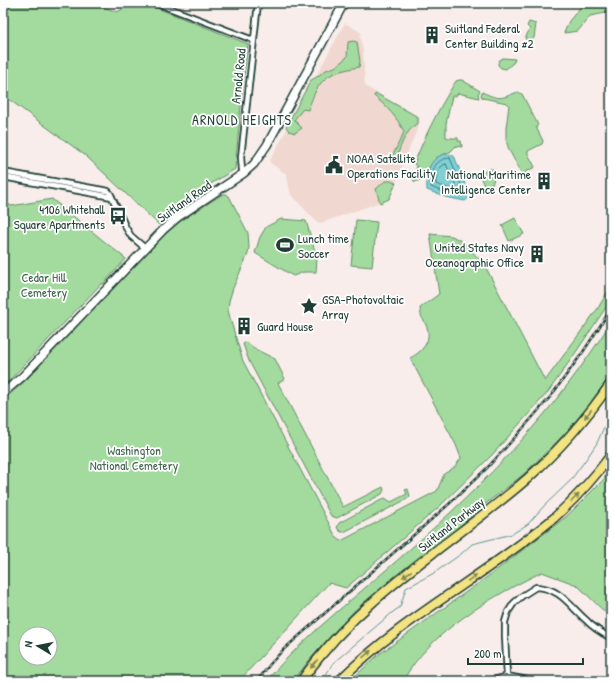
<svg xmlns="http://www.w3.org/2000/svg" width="614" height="684" font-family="'Patrick Hand',sans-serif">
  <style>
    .built { fill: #f0d8d0 }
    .green { fill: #a3da9e; stroke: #618c69; fill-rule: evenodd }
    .water { fill: #7fd0d5; stroke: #599595 }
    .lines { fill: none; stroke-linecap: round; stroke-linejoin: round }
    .shore { stroke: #457874; stroke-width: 1 }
    .stream { stroke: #599595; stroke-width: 1 }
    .minor-casing { stroke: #1f3d34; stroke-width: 8 }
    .secondary-casing { stroke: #1f3d34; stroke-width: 10 }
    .trunk-casing { stroke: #1f3d34; stroke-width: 11 }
    .minor { stroke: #fff; stroke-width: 4.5 }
    .secondary { stroke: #fff; stroke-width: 7 }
    .trunk { stroke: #f4e382; stroke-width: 8 }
    .rail-casing { stroke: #1f3d34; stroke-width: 2.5 }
    .rail { stroke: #fff; stroke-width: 1; stroke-dasharray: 3; stroke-linecap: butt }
    .oneway { fill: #7f8857 }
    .labels { text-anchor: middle; stroke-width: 3.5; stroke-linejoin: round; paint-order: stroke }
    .poi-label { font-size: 13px; fill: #1f3d34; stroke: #fff; text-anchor: start }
    .street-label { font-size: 13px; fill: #1f3d34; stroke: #fff }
    .park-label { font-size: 13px; fill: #40644e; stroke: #fff }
    .neighbourhood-label { font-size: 14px; letter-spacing: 1px; fill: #1f3d34; stroke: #fff }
  </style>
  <rect width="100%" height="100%" fill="#f8edea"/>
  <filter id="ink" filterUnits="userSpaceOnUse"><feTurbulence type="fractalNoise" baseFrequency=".025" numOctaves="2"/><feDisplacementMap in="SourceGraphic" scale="8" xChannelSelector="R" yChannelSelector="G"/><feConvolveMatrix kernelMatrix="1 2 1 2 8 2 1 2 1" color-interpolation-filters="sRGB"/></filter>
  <g filter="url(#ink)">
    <path class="built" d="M345,23l17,10 -2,2 3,16 2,35 53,31 2,5 -31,77 -68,24 -4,-1 -26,-27 -5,-21 -17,-12z"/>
    <path class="green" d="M3,3h90l24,9 17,-9h10l104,41 -5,40 -8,85 -29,18 -47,38 -73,-69 -83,-61z
      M584,3h27v9l-21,4 -12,15 -14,2 5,-12z
      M529,22l7,2 -2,14 -4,4 -3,-1 -2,-3 5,-9 -3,-3z
      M353,41l4,1 3,19 -1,6c-33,6 -40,11 -51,43l-5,-1 -9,11 8,8 -7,5 -6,-2 -3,-4 25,-47 4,-2 11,-8 9,-3 12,-10 1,-15z
      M503,58l12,1 -1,3 -8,7 -5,-1 -3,-3c0,-4 1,-5 5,-7z
      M459,80h3l18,11 -2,3 1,4 -21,-5 -2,3h-4l-6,28v13l3,1h9v3h3l1,6 -6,-1 -6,6 -5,2 -9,4 -8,11 -1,6 -5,1 -2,4 -5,2 -2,-2 4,-14 -3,-2c11,-29 25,-56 42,-83z
      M482,92c19,9 19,6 36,0l4,2 16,31 -2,2 7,14 -1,3 -14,7v3l7,13 -13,7 -13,-24 -3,-10v-12l3,-23 -2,-2 -24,-5 -2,-2z
      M377,94l41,23v6c-13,7 -19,27 -23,40h-6l15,-31c-6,-14 -18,-26 -30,-36v-1z
      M489,169h4l2,5 -3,11 -5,2 -3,-1 -4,-10 2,-3z
      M385,181h6l5,2 -7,16 -9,4 -4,-14z
      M223,194h3l3,2 19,37 1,14 -1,7 -15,34 -4,13 -1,9 3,12 12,39 93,176 5,4 96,-50 7,-17 11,-7 6,-9 -5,-13 -46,-87c12,-6 23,-18 16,-33 -4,-9 -5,-6 -6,-17l19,-14 -9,-60 22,2 11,6 21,22 61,117 53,-73 13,-22v14l-37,55 -26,37 -56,63 -52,51 -94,82 -17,-5 -90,98h-236v-281l21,-18 137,-144 21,-18zM26,634h24v24h-24z
      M52,199l74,60 -23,25h-2l-93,98 -5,3v-185l8,6z
      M515,218l9,16 -15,7 -7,-16z
      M281,219l25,2 11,37 -1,14h-12l-11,4 -38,-23 5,-16 6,-10z
      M356,220l21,2 -5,45 -21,-2z
      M611,322v52l-8,13 -29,38 -50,49 -40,31 -40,35 -46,34 -44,37 -43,47 -18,23h-27c42,-49 95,-88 143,-131 77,-67 148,-141 202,-228z
      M246,342l11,8 18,9 10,20 -7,4 65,124 40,-20 1,3 -2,4 -45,24 -6,-2 -82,-155 -6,-17z
      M611,468v150l-34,-33 -35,-13c-49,24 -113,60 -139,109h-53l28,-26 112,-80 77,-59 36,-36z
      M408,489l2,7 -3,3 -63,33h-3l-4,-4 2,-5 46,-25 6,4 16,-8 -2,-4z"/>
    <path class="water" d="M445,154l8,1 2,3 14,36 1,3 -5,4 -20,-4 -18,-7c-1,-14 1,-32 18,-36z"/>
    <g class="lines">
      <path class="shore" d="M450,158l15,36 -1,2 -18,-3 -15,-6c-1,-13 3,-29 19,-29z
        M446,164l11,24 -1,2 -9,-2 -11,-4c-1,-8 2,-18 10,-20z"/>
      <path class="stream" d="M322,681l11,-18 60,-51 7,-5 6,-19 28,-15 27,-19 11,-10 40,-10 16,-10 16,-18 26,-25 17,-23 10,-15 7,-16 7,-8"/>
      <g class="minor-casing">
        <path id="minor" d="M156,3l97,37
          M3,172l105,19 2,2 16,35 5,8 14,12
          M244,173l-2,-3 -1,-13 17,-154
          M3,177l109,20
          M491,681l16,-5v5
          M533,681l-26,-5 -2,-40v-14l3,-10 6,-9 8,-7 14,-9c24,1 33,18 50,33 7,8 16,13 25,18
          M609,681l2,-3"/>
      </g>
      <g class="secondary-casing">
        <path id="secondary" d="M3,393l20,-17 141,-147 14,-12 66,-44 10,-9 13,-19 77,-142"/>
      </g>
      <g class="trunk-casing">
        <path id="trunk" d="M301,681c21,-29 46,-57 73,-80 49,-44 105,-80 154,-123 31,-28 59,-60 83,-95
          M339,681c64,-64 146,-105 215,-163 21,-19 40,-40 57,-63"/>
      </g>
      <use href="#minor" class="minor"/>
      <use href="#secondary" class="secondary"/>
      <use href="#trunk" class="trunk"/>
      <g class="rail-casing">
        <path id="rail" d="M257,681l14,-18 12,-13 166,-146 38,-36 31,-34 33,-38 32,-44 28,-43"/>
      </g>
      <use href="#rail" class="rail"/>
    </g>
    <defs><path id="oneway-solid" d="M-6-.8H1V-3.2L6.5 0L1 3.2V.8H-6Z"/></defs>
    <g class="oneway">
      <use href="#oneway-solid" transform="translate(588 414) rotate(129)"/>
      <use href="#oneway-solid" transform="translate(575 498) rotate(-45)"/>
      <use href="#oneway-solid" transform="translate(407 574) rotate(142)"/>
      <use href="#oneway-solid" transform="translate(472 578) rotate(-35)"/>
      <use href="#oneway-solid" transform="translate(367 654) rotate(-41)"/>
      <use href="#oneway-solid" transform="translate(314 664) rotate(129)"/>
    </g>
  </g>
  <defs>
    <g id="building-bare" transform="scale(1.38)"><path d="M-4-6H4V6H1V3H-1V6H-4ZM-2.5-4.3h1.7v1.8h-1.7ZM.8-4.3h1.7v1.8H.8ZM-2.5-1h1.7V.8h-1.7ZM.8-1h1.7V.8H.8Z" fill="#1f3d34" stroke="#fff" stroke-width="2.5" paint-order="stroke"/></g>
    <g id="civic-bare" transform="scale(1.38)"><path d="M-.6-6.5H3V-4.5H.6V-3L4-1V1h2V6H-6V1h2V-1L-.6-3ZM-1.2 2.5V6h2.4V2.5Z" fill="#1f3d34" stroke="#fff" stroke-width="2.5" paint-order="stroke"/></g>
    <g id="bus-bare" transform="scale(1.38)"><path d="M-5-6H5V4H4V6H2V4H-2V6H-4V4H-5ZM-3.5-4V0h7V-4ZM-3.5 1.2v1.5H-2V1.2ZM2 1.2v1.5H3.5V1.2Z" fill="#1f3d34" stroke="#fff" stroke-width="2.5" paint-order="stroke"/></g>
    <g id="stadium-bare" transform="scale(1.38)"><path d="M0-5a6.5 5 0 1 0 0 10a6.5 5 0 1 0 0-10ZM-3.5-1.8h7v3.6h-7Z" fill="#1f3d34" stroke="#fff" stroke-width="2.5" paint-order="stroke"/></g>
    <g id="sight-bare" transform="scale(1.38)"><path d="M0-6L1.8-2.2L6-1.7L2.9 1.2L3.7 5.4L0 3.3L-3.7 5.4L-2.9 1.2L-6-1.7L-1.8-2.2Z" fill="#1f3d34" stroke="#fff" stroke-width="2.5" paint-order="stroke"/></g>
  </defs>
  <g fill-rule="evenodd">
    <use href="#building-bare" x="432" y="35"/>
    <use href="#civic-bare" x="334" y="165"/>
    <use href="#building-bare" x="544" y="181"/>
    <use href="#bus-bare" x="118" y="216"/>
    <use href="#stadium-bare" x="285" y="245"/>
    <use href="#building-bare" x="537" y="254"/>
    <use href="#sight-bare" x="309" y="306"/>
    <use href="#building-bare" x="244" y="326"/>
  </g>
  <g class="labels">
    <g class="poi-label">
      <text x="445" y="33">Suitland Federal<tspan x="445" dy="15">Center Building #2</tspan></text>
      <text x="347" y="163">NOAA Satellite<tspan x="347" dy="15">Operations Facility</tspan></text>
      <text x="531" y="179" text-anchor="end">National Maritime<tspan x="531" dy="15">Intelligence Center</tspan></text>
      <text x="105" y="214" text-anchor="end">4106 Whitehall<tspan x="105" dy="15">Square Apartments</tspan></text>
      <text x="298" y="243">Lunch time<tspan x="298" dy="15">Soccer</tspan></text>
      <text x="524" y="252" text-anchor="end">United States Navy<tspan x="524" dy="15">Oceanographic Office</tspan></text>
      <text x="322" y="304">GSA-Photovoltaic<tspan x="322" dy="15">Array</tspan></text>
      <text x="257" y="331">Guard House</text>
    </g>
    <g class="street-label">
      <text transform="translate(238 76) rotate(-84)" y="5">Arnold Road</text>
      <text transform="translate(184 201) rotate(-35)" y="5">Suitland Road</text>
      <text transform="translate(451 524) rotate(-38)" y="5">Suitland Parkway</text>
    </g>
    <g class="park-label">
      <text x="44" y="282">Cedar Hill<tspan x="44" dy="15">Cemetery</tspan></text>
      <text x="134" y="455">Washington<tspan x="134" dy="15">National Cemetery</tspan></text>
    </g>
    <g class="neighbourhood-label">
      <text x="242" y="125">ARNOLD HEIGHTS</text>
    </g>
  </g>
  <rect width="614" height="684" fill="none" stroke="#fff" stroke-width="16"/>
  <rect x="8" y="8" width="598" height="668" fill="none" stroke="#1f3d34" stroke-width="1.5" filter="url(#ink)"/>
  <g transform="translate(38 646) rotate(280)"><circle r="19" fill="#ffffff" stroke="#a5b1ae"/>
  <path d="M0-3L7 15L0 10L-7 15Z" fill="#1f3d34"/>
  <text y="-6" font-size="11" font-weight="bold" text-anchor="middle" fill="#1f3d34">N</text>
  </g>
  <path d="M468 658v6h115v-6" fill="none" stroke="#1f3d34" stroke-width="2"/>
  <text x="474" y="658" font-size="12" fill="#1f3d34" stroke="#ffffff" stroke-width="3" paint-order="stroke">200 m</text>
</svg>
